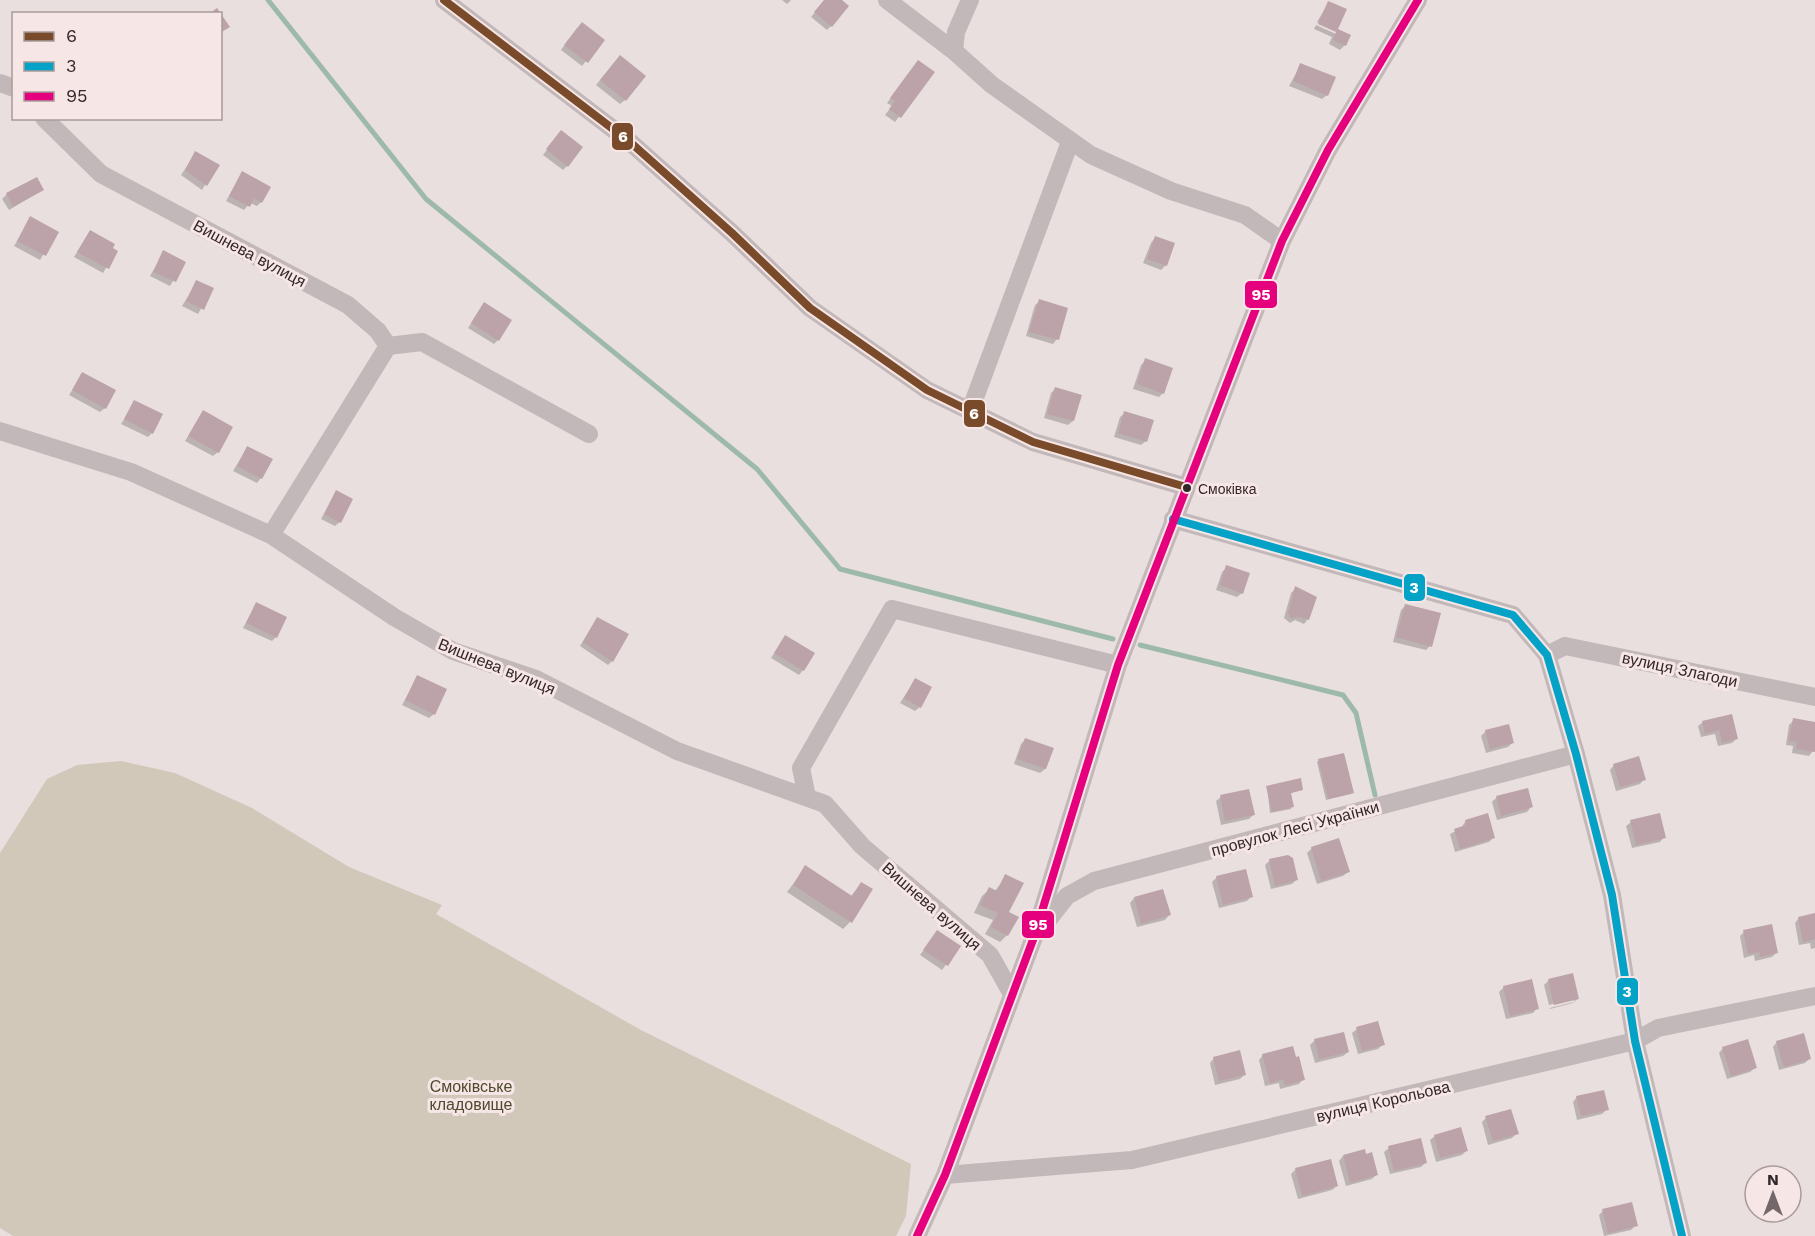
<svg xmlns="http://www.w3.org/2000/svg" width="1815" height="1236" font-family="'Work Sans',sans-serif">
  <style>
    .green { fill: #d1c8ba }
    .shadow { fill: #0003 }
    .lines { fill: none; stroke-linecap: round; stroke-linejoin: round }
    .stream { stroke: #9db9a9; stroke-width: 5 }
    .building { fill: #bca2a9 }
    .street { stroke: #c3b8b9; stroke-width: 18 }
    .bus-1-casing { stroke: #f7e6e6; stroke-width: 12 }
    .bus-2-casing { stroke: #f7e6e6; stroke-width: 12 }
    .bus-3-casing { stroke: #f7e6e6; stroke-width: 12 }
    .bus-1 { stroke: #7a4b2a; stroke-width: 8 }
    .bus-2 { stroke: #03a2c6; stroke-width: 8 }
    .bus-3 { stroke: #e5007d; stroke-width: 8 }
    .bus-dot { fill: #33272a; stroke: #f7e6e6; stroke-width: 2 }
    .labels { text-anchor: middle; stroke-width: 6; stroke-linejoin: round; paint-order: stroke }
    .bus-label { font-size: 14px; fill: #33272a; stroke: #f7e6e6; text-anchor: start }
    .street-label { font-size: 16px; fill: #33272a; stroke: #f7e6e6 }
    .park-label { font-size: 16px; fill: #4f492d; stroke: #f7e6e6 }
    .line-badge { stroke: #f7e6e6; stroke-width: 2 }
    .badge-label { font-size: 16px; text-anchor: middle; font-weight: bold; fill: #fff }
  </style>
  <rect width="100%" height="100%" fill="#eadfdf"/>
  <path class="green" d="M121,761l54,12 77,35 97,59 93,38 -6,9 205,116 270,134 -5,52 -10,20h-883l-13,-8v-375l47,-74 30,-14z"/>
  <path class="shadow" d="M782,0h9l-4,4z
    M825,0h14l-8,26 -4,4 -16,-13z
    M1329,2l7,28 9,15 -5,5 -11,-6 3,-7 -18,-8 2,-4 20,9v-3l-19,-9z
    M577,28l26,12 -21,26 -21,-16z
    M616,61l9,39 -5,4 -24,-19z
    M1301,65l26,30 -5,4 -33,-13z
    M914,66l19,6 -38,50 -10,-7 7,-9 -5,-3z
    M557,136l10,30 -4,4 -20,-15z
    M196,153l21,12 -15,25 -21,-15z
    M242,173l19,29 -4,4 -7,-3 -6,7 -18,-9z
    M42,190l-33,20 -7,-11 5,-5z
    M31,218l26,14 -17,28 -26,-14z
    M90,232l26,20 -13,21 -29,-16z
    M1155,238l11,27 -5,5 -18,-7 8,-20z
    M164,252l20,10 -14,24 -20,-10z
    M197,282l15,7 -14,25 -16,-8z
    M1040,301l17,38 -4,5 -27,-8 9,-31z
    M480,309l18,31 -4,4 -26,-16z
    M1146,360l17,33 -4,4 -26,-8 8,-24z
    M83,374l22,34 -5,4 -31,-17z
    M1055,389l18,32 -5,4 -24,-7 7,-25z
    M135,402l17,31 -4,4 -27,-13z
    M203,412l15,40 -5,4 -28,-15z
    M1125,413l21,28 -5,4 -27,-8 6,-20z
    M247,448l14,30 -4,5 -24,-12z
    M336,492l4,30 -5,4 -14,-7z
    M1227,567l15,26 -5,4 -21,-7 6,-18z
    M1296,588l12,31 -4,5 -9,-4 -5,3 -6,-5 7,-25z
    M256,604l20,33 -4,4 -29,-13z
    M1406,605l24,41 -4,4 -33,-8 8,-32z
    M597,618l15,43 -4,4 -28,-19z
    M785,637l18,33 -4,5 -28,-17z
    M418,677l16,37 -5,4 -27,-13z
    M915,680l5,27 -5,4 -15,-8z
    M1794,720l21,4 -2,27 -4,5 -17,-3 1,-7 -7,-1 3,-20z
    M1703,722l33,17 -4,4 -14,3 -3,-12 -14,3 -3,-11z
    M1486,731l27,11 -5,5 -22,6 -5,-17z
    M1025,740l27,9 -7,20 -5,4 -26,-9 7,-20z
    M1319,760l33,33 -1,1 -25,6 -9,-38z
    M1614,765l30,14 -4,5 -24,7 -6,-21z
    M1267,787l35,2 -13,5 2,15 -21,4z
    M1221,797l32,18 -4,4 -28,6 -5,-24z
    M1496,798l35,9 -4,5 -30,8 -5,-18z
    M1465,822l29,15 -5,5 -34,10 -5,-18 11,-6z
    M1631,822l33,15 -4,5 -28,6 -6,-22z
    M1312,848l36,24 -5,4 -26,8 -10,-31z
    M1270,860l26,20 -4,4 -21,5 -6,-24z
    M806,867l45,29 10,-12 -11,38 -7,7 -56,-37z
    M1006,876l1,59 -7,7 -15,-8 8,-14 -19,-7 8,-17 8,-7 5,2z
    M1217,877l34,20 -4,4 -28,7 -7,-26z
    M1134,898l35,17 -4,5 -28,7 -7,-24z
    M1815,915v33l-4,1 -1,-6 -11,2 -4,-22 4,-5z
    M937,932l22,15 -17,23 -22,-15z
    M1744,932l33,20 -5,5 -17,4 -1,-6 -10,3 -4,-22z
    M1549,980l28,19 -3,3v-3l-25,6 -5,-20z
    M1504,987l33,21 -4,5 -27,6 -7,-27z
    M1574,1002l-1,1 -23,6v-1z
    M1357,1029l26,15 -5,5 -20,5 -6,-21z
    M1315,1040l33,12 -5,4 -28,7 -5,-18z
    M1777,1042l32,17 -4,4 -26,7 -6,-23z
    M1723,1048l32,20 -5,4 -23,7 -8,-26z
    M1263,1055l40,24 -4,5 -19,5 -1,-6 -14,3 -6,-26z
    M1214,1058l30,17 -4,4 -25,6 -5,-22z
    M1577,1097l30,12 -5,5 -25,6 -4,-18z
    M1486,1118l31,15 -5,5 -24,7 -6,-23z
    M1435,1136l31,15 -4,4 -26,7 -6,-22z
    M1389,1148l37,14 -5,5 -31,7 -6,-22z
    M1343,1156l34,18 -5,5 -26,7 -7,-25z
    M1296,1169l41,17 -5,4 -34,9 -7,-25z
    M1603,1211l33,14 -5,5 -27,6 -5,-21z"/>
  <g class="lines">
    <path class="stream" d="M268,0l158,199 331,270 83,100 273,70
      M1140,645l203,50 13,18 19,82"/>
  </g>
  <path class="building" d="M824,0h18l7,6 -17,21 -18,-15z
    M1328,1l19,8 -9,20 13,6 -5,11 -13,-6 3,-8 -18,-8z
    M217,8l13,19 -10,6v-19h-11z
    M582,22l23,18 -17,23 -24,-18z
    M620,55l26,21 -20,25 -26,-21z
    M918,60l17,12 -34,46 -12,-9 6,-8 -5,-3z
    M1300,63l36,14 -8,19 -35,-15z
    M561,130l22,17 -15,20 -22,-18z
    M195,151l25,14 -13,21 -22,-16z
    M242,171l29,16 -9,16 -8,-5 -4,9 -21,-11z
    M37,177l7,13 -31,17 -7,-14z
    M30,216l29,16 -13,24 -29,-15z
    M90,230l25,14 -2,4 5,3 -9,18 -32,-17z
    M1155,236l20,7 -8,23 -20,-7z
    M163,250l23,12 -10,20 -23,-10z
    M196,280l18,8 -10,22 -18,-9z
    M1039,299l29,9 -9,32 -30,-8z
    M484,302l28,18 -13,21 -28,-18z
    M1145,358l28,10 -9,26 -27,-10z
    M82,372l34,18 -10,19 -34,-19z
    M1055,387l27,8 -8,26 -27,-7z
    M134,400l29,14 -10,20 -29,-15z
    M203,410l30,17 -14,26 -31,-17z
    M1124,411l30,9 -7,22 -29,-9z
    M247,446l26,13 -11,20 -25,-13z
    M336,490l17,9 -12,24 -17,-9z
    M1226,565l24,8 -7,21 -23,-9z
    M1295,586l22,11 -8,23 -9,-3 -9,1 -3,-5z
    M256,602l31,15 -10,21 -31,-15z
    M1405,604l36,9 -9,34 -36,-10z
    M597,617l32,17 -16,28 -30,-20z
    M785,635l30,18 -11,18 -30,-18z
    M417,675l30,14 -12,26 -30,-15z
    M915,678l17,9 -11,21 -17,-10z
    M1732,714l6,25 -16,4 -3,-13 -14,4 -3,-13z
    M1793,718l22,4v30l-19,-3 1,-7 -8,-1z
    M1509,724l5,19 -24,6 -5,-19z
    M1025,738l29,10 -8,21 -29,-10z
    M1344,753l10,40 -26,6 -10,-40z
    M1639,756l7,24 -26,7 -7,-23z
    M1301,778l2,12 -12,3 3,14 -22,5 -6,-26z
    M1528,788l5,19 -32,9 -5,-20z
    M1249,789l6,26 -30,6 -5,-26z
    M1488,813l7,25 -35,11 -6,-20 12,-4 -1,-5z
    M1660,813l6,25 -30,7 -6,-25z
    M1339,838l11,34 -29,9 -10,-34z
    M1288,855l5,3 5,22 -23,6 -6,-27z
    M805,865l47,31 9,-14 12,7 -21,34 -59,-38z
    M1246,869l7,28 -30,8 -7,-29z
    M1005,874l19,9 -15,29 10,5 -11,19 -17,-9 7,-14 -18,-8 9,-18 8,4z
    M1163,889l8,26 -30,9 -7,-27z
    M1815,913v26l-12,3 -5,-25z
    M1772,924l6,29 -18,4 -1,-5 -11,2 -5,-24z
    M937,930l24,16 -13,20 -25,-16z
    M1573,973l6,26 -25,6 -6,-26z
    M1532,979l7,30 -29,7 -7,-30z
    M1378,1021l7,24 -23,6 -6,-24z
    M1344,1032l5,20 -30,7 -5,-20z
    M1804,1033l7,26 -27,8 -8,-26z
    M1748,1039l9,29 -26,8 -9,-29z
    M1293,1046l3,11 3,-1 6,24 -20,5 -2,-6 -13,4 -8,-29z
    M1240,1050l6,25 -27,6 -6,-24z
    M1604,1090l5,20 -28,6 -5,-20z
    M1511,1109l8,25 -26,7 -8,-25z
    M1461,1127l7,24 -28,7 -6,-23z
    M1421,1138l6,25 -33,8 -6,-25z
    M1365,1149l1,5 6,-2 6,23 -28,8 -7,-28z
    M1331,1159l7,27 -36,10 -7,-28z
    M1632,1202l6,24 -30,7 -6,-24z"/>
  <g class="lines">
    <path class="street" d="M444,0l186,142 102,91 78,75 117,82 106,52 153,45
      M887,0l67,51 38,34 99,70 80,36 74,24 37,26
      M954,51l2,-19 14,-32
      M0,83l14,5
      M44,118l57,56 247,131 30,26 10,15 34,-4 167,92
      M970,411l100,-269
      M0,431l131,41 140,63 123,82 59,34 83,28 141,72 148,53 37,42 128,109 22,39
      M1173,519l340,96 34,40 29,99 36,141 23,146 47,195
      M271,535l117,-189
      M1547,655l18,-9 250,51
      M807,797l-6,-29 91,-159 226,56
      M1041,929l26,-33 27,-15 482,-127
      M945,1175l187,-15 503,-119 23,-13 157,-32
      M917,1236l28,-61 89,-238 84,-272 164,-424 46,-91 90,-150"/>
    <g class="bus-1-casing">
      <path id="bus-1" d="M444,0l186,142 102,91 78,75 117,82 106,52 153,45"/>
    </g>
    <g class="bus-2-casing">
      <path id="bus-2" d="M1173,519l340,96 34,40 29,99 36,141 23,146 47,195"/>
    </g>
    <g class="bus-3-casing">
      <path id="bus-3" d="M917,1236l28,-61 89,-238 84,-272 164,-424 46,-91 90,-150"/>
    </g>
    <use href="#bus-1" class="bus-1"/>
    <use href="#bus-2" class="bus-2"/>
    <use href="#bus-3" class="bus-3"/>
  </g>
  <circle class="bus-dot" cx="1187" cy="488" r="5"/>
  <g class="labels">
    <g class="bus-label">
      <text x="1198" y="494">Смоківка</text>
    </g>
    <g class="street-label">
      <text transform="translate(250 253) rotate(28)" y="6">Вишнева вулиця</text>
      <text transform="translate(497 666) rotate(22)" y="6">Вишнева вулиця</text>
      <text transform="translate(1680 669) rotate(12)" y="6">вулиця Злагоди</text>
      <text transform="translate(1295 828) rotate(-15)" y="6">провулок Лесі Українки</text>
      <text transform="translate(932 906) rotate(41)" y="6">Вишнева вулиця</text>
      <text transform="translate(1383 1101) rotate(-13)" y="6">вулиця Корольова</text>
    </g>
    <g class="park-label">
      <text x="471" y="1092">Смоківське<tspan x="471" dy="18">кладовище</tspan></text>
    </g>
  </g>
  <g class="line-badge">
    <rect x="611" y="122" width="23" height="29" rx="6" fill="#7a4b2a"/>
    <rect x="1244" y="280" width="34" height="29" rx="6" fill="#e5007d"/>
    <rect x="963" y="399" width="23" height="29" rx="6" fill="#7a4b2a"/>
    <rect x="1403" y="573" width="23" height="29" rx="6" fill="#03a2c6"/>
    <rect x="1021" y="910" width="34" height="29" rx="6" fill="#e5007d"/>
    <rect x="1616" y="977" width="23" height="29" rx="6" fill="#03a2c6"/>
  </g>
  <g class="badge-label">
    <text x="623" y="142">6</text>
    <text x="1261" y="300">95</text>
    <text x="974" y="419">6</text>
    <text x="1414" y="593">3</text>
    <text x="1038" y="930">95</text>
    <text x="1627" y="997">3</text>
  </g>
  <rect x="12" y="12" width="210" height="108" fill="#f7e6e6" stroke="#a99a9b" stroke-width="1.5"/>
  <rect x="24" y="32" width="30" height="9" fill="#7a4b2a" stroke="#a99a9b" stroke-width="1.5"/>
  <text x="66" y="42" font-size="18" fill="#33272a">6</text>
  <rect x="24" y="62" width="30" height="9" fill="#03a2c6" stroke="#a99a9b" stroke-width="1.5"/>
  <text x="66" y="72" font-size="18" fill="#33272a">3</text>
  <rect x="24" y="92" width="30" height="9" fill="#e5007d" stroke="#a99a9b" stroke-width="1.5"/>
  <text x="66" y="102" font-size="18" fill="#33272a">95</text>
  <g transform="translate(1773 1194)"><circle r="28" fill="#f7e6e6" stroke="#a99a9b" stroke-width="1.5"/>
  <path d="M0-4.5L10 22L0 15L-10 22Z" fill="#736769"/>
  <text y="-9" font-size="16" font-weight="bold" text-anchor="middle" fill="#33272a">N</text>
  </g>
</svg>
